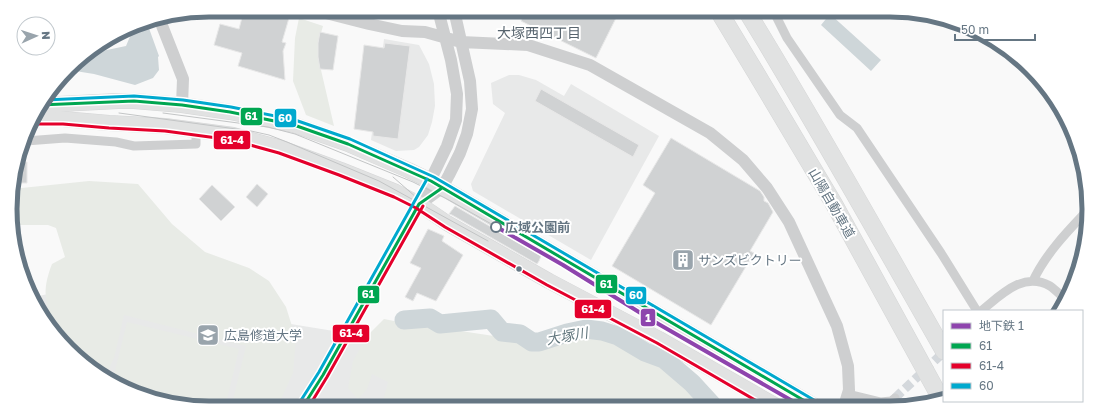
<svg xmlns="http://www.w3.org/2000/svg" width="1099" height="418" font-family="'Golos Text','Noto Sans JP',sans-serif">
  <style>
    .built { fill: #e8e9e9 }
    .green { fill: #e8ebe6 }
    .water { fill: #ced6d9 }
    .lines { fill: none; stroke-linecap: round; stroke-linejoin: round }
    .river { stroke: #ced6d9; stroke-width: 19 }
    .building { fill: #d0d2d3; stroke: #e8e8e8 }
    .minor-tunnel { stroke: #d4d8dc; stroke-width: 9; stroke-dasharray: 9 4.5; stroke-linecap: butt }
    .primary-casing { stroke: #d5d6d7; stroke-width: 16 }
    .motorway-casing { stroke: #d5d6d6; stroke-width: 18 }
    .minor { stroke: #cecfd0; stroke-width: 9 }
    .tertiary { stroke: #cecfd0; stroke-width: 12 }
    .primary { stroke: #e1e2e2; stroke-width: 15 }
    .motorway { stroke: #e1e2e2; stroke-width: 17 }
    .tram { stroke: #c3c5c6; stroke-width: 1 }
    .bus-1-casing { stroke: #fff; stroke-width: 6 }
    .bus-2-casing { stroke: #fff; stroke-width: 6 }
    .bus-3-casing { stroke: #fff; stroke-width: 6 }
    .bus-1 { stroke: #00a651; stroke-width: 3 }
    .bus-2 { stroke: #e4002b; stroke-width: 3 }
    .bus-3 { stroke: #00a9ce; stroke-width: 3 }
    .metro-1-casing { stroke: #fff; stroke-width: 7 }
    .metro-1 { stroke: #8e44ad; stroke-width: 4 }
    .stop-dot { fill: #fff; stroke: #657683; stroke-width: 2 }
    .bus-dot { fill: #657683; stroke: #fff; stroke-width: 1.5 }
    .labels { text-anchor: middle; stroke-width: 4; stroke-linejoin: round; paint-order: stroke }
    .street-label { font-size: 13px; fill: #657683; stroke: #fff }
    .stop-label { font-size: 13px; font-weight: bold; fill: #657683; stroke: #fff; text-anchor: start }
    .poi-label { font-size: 13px; fill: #657683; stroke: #fff; text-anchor: start }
    .neighbourhood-label { font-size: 14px; fill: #57646e; stroke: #fff }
    .water-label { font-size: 14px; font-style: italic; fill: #60757c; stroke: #fff }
    .rim { fill: none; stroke: #657683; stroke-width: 5 }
    .line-badge { stroke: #fff; stroke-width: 1.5 }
    .badge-label { font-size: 11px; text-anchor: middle; font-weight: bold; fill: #fff }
  </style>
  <rect width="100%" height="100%" fill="#f9f9f9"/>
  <path class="built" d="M384,39l35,6 10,19 5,20 1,22 -3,16 -4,13 -9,12 -5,3 -18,1 -25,-11z
    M509,75h10l17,5 28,16 7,-12 88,52 -68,124 -118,-69 -2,-7 34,-71 -12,-9 -2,-21z
    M100,283l166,37 185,30 230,57 -472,1 -52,-7 -69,-34 -45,-48 -9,-22z"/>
  <path class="green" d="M299,18l24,8 -5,17v14l16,69 -28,-11 -13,-34 2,-43z
    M89,181l49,3 34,40 33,28 44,16 20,13 17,26 10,32 -3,34 -16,35h-46l15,-62 -122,-31 -10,43 -8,17h-1l-17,-8 -37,-40h5c-12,-24 -14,-37 -4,-63l13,-7 -9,-29 -8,-3h-35l-1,-36z
    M384,319l20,4 25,-1 12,6 66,10 32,7 25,-7 28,-4 27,7 26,17 28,13 37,36 -322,1 -5,-7 5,-19 -16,-8 -5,15 -9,10 -10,-11 5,-27 14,-25z
    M127,322l112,27 -14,59h-16l-52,-7 -44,-22z"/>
  <path class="water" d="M830,14l51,46 -10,11 -50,-46z
    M146,20l13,36 -1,1 1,13 -6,8 -18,7 -41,-11 -25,-4 9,-11 23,-13 1,5 24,-5 8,-19z"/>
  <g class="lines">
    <path class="river" d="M404,320l26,-2 10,6 51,-5 11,13 18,2 12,8h7l28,-9 19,-4 16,2 16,5 27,16 19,7 28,24 22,24"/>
  </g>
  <path class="building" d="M244,10h17l28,8 -7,24 4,1 -3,8 2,29 -47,-14 4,-13 -28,-8 6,-21 19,5z
    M526,10h94l-24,48 -75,-37z
    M320,32l18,4 -5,34 -13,-1 -2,-12v-14z
    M385,43l25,3 -12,93 -25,-3v-4l-19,-3 10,-84 20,3z
    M541,89l98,56 -6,12 -98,-56z
    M671,138l89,53 4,6v4l4,2 5,9 -23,39 4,2 -43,72 -99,-59 43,-73 -12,-8z
    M19,162h8v21h-15z
    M257,184l11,10 -11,13 -11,-10z
    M212,185l23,22 -14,14 -22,-22z
    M455,206l86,50 -2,5 -2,3 -85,-49 -3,-1z
    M428,229l16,7 -2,5 21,14 -27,46 -19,-8 -4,8 -8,-4 16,-29 -11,-5z"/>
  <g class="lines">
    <path class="minor-tunnel" d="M895,398l49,-46"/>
    <g class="primary-casing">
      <path id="primary" d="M40,105l78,-4h16l48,4 48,7 64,13 54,19 60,26 23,11 385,226
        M33,119h30l46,4 56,3 68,9 48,13 60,22 55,22 23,12 28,19 102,58 110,58 119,68"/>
    </g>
    <g class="motorway-casing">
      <path id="motorway" d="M718,10l38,63 78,131 107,195
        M746,10c69,112 133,227 198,341
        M46,99l5,6"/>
    </g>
    <path class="minor" d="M773,10l14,28 53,77 17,13 84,125 36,58
      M26,141l39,-3 51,4 18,4 62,-2v-14
      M1033,281c12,-26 33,-48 52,-68
      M981,311c20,-16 42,-40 69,-25 6,4 10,9 15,13
      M848,394l33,8 10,-1 4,-3"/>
    <path class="tertiary" d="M314,10l55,14 33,7 23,1 36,10 67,3 62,20 120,68 33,27 24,28 22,34 48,104 11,40 1,24 -5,16
      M159,18l24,61 -1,26
      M420,204l22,-16 7,-13 11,-22 7,-19 5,-25 -2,-28 -16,-71
      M323,375l96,-171 28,-58 9,-26 1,-26 -6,-34 -13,-50"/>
    <use href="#primary" class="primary"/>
    <use href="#motorway" class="motorway"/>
    <path class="tram" d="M119,113l132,18 18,4 18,7 92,39 109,60
      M163,113l105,14 27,7 118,48 34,17 48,27
      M393,177l24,21"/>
    <g class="bus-1-casing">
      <path id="bus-1" d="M40,105l94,-4 48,4 48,7 64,13 54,19 83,37 384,226
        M302,408l21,-33 96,-171 23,-16"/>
    </g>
    <g class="bus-2-casing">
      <path id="bus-2" d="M33,124h30l46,4 56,3 67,9 47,13 60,22 55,22 22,11 29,19 102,58 110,58 110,64
        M308,408l19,-31 96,-171"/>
    </g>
    <g class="bus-3-casing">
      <path id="bus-3" d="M45,100l89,-4 49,4 48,7 64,13 55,19 84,38 385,226
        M298,405l21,-33 108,-193"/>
    </g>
    <use href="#bus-1" class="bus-1"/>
    <use href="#bus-2" class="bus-2"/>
    <use href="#bus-3" class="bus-3"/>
    <g class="metro-1-casing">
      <path id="metro-1" d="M495,226l68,39 92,57 148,85"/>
    </g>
    <use href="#metro-1" class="metro-1"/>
  </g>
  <defs>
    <g id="building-square" transform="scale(1.15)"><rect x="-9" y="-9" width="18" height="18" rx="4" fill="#99a4ac" stroke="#fff"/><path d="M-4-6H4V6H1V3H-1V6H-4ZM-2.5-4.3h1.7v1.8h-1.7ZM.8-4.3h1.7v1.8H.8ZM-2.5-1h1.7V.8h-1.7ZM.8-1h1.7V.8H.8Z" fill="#fff"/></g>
    <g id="university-square" transform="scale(1.15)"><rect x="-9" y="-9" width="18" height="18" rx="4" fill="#99a4ac" stroke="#fff"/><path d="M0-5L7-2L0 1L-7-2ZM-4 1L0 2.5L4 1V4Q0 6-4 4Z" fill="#fff"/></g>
  </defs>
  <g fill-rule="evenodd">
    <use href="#building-square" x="683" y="260"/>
    <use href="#university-square" x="208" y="335"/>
  </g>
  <circle class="stop-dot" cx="496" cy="227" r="5"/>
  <circle class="bus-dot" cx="519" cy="269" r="3.5"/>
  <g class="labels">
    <g class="street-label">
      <text transform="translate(832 203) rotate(60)" y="5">山陽自動車道</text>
    </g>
    <g class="stop-label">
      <text x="505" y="232">広域公園前</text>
    </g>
    <g class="poi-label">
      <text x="698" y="265">サンズビクトリー</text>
      <text x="224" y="340">広島修道大学</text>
    </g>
    <g class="neighbourhood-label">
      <text x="539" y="38">大塚西四丁目</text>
    </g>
    <g class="water-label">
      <text transform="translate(567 336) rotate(-10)" y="5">大塚川</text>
    </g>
  </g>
  <path d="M0 0H1099V418H0ZM209 17H890A192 192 0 0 1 1082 209V209A192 192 0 0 1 890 401H209A192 192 0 0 1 17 209V209A192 192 0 0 1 209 17Z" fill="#fff" fill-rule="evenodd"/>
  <path class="rim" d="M209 17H890A192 192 0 0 1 1082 209V209A192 192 0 0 1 890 401H209A192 192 0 0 1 17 209V209A192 192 0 0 1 209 17Z"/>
  <g class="line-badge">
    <rect x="240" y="107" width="23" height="19" rx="4" fill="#00a651"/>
    <rect x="274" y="108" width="23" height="20" rx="4" fill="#00a9ce"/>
    <rect x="213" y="130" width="38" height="20" rx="4" fill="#e4002b"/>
    <rect x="595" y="274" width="23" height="20" rx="4" fill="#00a651"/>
    <rect x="357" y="285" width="23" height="19" rx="4" fill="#00a651"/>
    <rect x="625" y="286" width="22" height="19" rx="4" fill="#00a9ce"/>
    <rect x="574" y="299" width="38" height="20" rx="4" fill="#e4002b"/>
    <rect x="640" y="308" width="16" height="19" rx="4" fill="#8e44ad"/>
    <rect x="332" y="324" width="38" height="19" rx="4" fill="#e4002b"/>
  </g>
  <g class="badge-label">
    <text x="251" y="120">61</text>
    <text x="285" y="122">60</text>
    <text x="232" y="144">61-4</text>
    <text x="606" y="288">61</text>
    <text x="368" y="298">61</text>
    <text x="636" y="299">60</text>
    <text x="593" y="313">61-4</text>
    <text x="648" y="322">1</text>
    <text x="351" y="337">61-4</text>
  </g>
  <rect x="943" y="310" width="140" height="92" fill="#ffffff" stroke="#c1c8cd"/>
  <rect x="951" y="323" width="20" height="6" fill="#8e44ad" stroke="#c1c8cd"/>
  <text x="979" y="330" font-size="12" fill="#657683">地下鉄 1</text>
  <rect x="951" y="343" width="20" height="6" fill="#00a651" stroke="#c1c8cd"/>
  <text x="979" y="350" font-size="12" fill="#657683">61</text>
  <rect x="951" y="363" width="20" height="6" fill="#e4002b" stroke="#c1c8cd"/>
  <text x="979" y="370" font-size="12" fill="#657683">61-4</text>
  <rect x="951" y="383" width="20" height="6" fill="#00a9ce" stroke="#c1c8cd"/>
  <text x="979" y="390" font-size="12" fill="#657683">60</text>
  <g transform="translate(36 36) rotate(87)"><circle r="19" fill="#ffffff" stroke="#c1c8cd"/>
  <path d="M0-3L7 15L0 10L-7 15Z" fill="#99a4ac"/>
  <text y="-6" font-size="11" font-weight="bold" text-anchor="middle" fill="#657683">N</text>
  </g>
  <path d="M955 34v6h80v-6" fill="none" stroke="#657683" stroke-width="2"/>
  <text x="961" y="34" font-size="12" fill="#657683" stroke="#ffffff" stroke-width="3" paint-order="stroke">50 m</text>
</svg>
